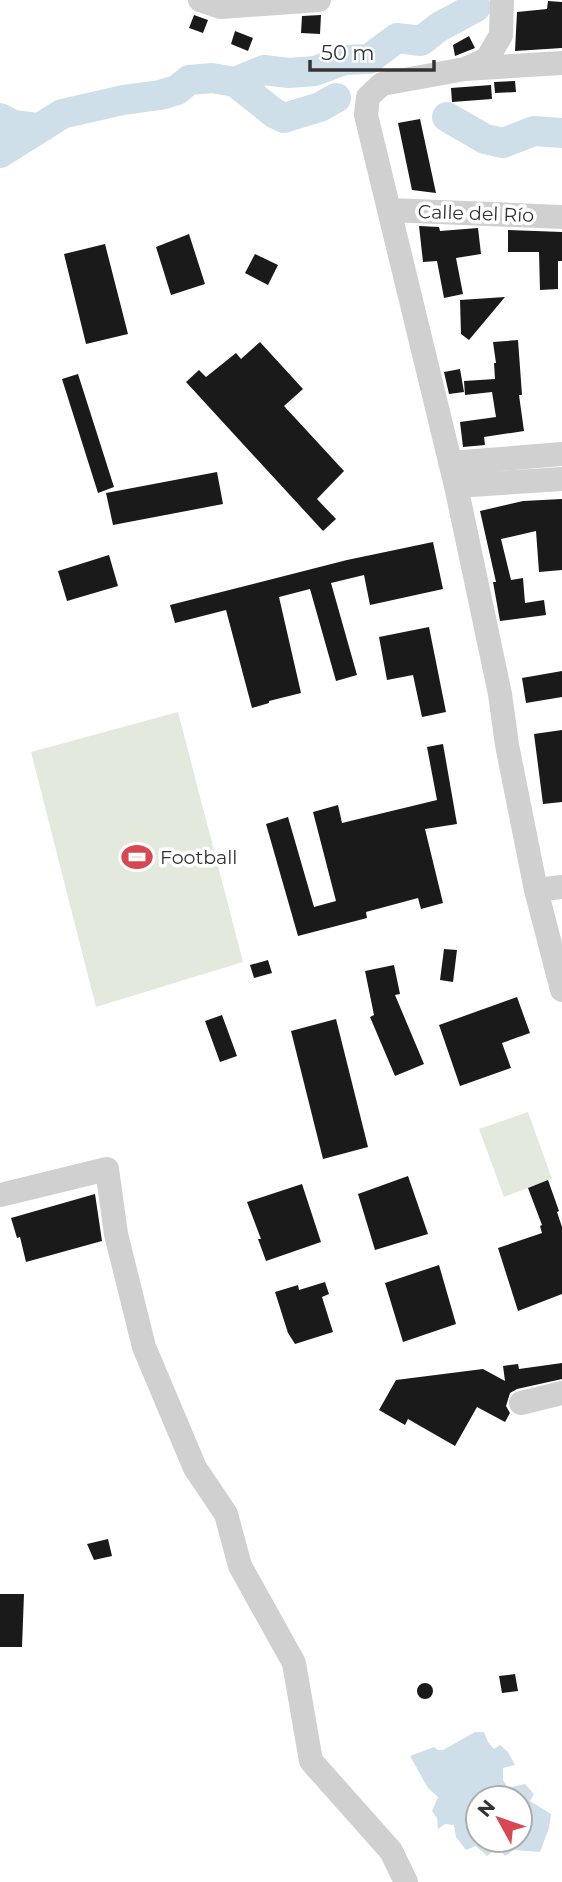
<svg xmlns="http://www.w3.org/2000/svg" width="562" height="1882" font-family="Montserrat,sans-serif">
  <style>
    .green { fill: #e3e9dd }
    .water { fill: #cedfe9; fill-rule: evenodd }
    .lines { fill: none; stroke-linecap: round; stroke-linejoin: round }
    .river { stroke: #cedfe9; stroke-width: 30 }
    .building { fill: #1a1a1a }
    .minor { stroke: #d0d0d0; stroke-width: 24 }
    .labels { text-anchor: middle; stroke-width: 7; stroke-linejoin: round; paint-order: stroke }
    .street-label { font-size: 19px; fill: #333; stroke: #fff }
    .poi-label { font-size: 19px; fill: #333; stroke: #fff; text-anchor: start }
  </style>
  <rect width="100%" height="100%" fill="#fff"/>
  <path class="green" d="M178,712l65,250 -147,45 -65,-255z
    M528,1112l24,67 -48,18 -25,-68z"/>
  <path class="water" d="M475,1732h9l4,10 6,7 6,-4 8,7 7,13 -12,3v12l5,8 17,-4 9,10 -4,7 21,13 -2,14 -9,24 -26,-2 -9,6 -8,-9 -10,9 -11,-10 -10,4 -10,-13 -2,-12 -9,-1 -7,5 -1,-11 -5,-7 6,-14 -10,-9 -18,-32 24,-9 4,3h5zM478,1798h42v42h-42z"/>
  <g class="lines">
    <path class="river" d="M235,82l29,-12 25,3 26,-2 29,-11 25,-1 28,-21 24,3 18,-14 37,-20
      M447,117l38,22 18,4 31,-12 28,2
      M0,118l13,7 25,3
      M0,153l62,-39 61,-14 37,-5 17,-5 12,-10 23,-2 23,4 39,31 10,5 36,-11 16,-9"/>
  </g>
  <path class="building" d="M548,1l14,1v46l-47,3 2,-39 30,-3z
    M194,15l14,5 -5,13 -14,-5z
    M321,15l-1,19 -19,-1 1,-17z
    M235,31l18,7 -5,13 -17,-7z
    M469,36l6,12 -20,8 -2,-11z
    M515,81l1,11 -21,1 -1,-11z
    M491,85l1,14 -40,3 -1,-14z
    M420,119l16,74 -24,-3 -14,-67z
    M419,226l20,1 1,4 38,-3 3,26 -25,4 7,36 -19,4 -7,-37 -14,1z
    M508,230l54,2v29h-4v28l-18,1 -1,-38h-31z
    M189,234l16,50 -34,11 -15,-48z
    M105,244l23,90 -42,10 -22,-90z
    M255,254l23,11 -10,20 -23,-12z
    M505,297l-36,43 -8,-6 -1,-34z
    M518,340l4,55h-3l5,36 -40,6 1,8 -22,2 -3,-25 36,-5 -4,-25 -27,3 -1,-14 31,-2 -1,-16h2l-3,-21z
    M260,342l43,47 -19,17 60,65 -27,28 19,20 -13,12 -137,-149 13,-12 7,7 30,-24 5,6z
    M460,369l4,23 -15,2 -5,-22z
    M78,374l36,113 -16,6 -36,-114z
    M217,472l6,32 -110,21 -7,-32z
    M562,499v71l-23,2 -3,-41 -35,8 10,41 12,-2 2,25 19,-3 2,15 -46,6 -7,-39h3l-16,-71 43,-10z
    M433,542l10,47 -73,16 -6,-30 -33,8 26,92 -21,6 -26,-92 -31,8 22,96 -32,8v2l-17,5 -26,-98 -51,13 -5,-18 177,-45z
    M109,555l9,31 -51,15 -9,-30z
    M429,627l17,85 -24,5 -9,-42 -26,5 -8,-43z
    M562,671v26l-36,6 -4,-25z
    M562,730v72l-19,2 -9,-70z
    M443,744l14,80 -32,5 18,74 -22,6 -3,-11 -52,14 1,6 -69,18 -32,-112 22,-7 26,90 22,-6 -23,-89 25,-7 4,18 95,-23 -10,-53z
    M444,949l13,1 -4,32 -13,-2z
    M268,960l4,13 -18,5 -4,-13z
    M394,965l6,29 -5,1 29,69 -29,12 -25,-59 4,-2 -9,-44z
    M517,997l13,36 -28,10 9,25 -51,18 -21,-61z
    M222,1015l15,41 -17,6 -15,-41z
    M336,1019l32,128 -45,12 -32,-128z
    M408,1176l20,58 -53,16 -17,-56z
    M548,1180l11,31 -2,1 5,15v67l-44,17 -20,-63 44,-15 -2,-7 2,-1 -14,-37z
    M302,1184l19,58 -55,19 -8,-22h3l-14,-37z
    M95,1194l7,47 -76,21 -6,-25 -3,1 -6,-20z
    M439,1265l17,59 -53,18 -18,-59z
    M325,1282l4,12 -7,3 11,35 -38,12 -7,-11 -13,-41 23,-7 1,5z
    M562,1363v16l-45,10 -7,4 -4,13 4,7 -5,9 -28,-15 -22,39 -47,-27 -3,6 -26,-15 17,-30 87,-11 22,12 -2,-15 15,-2 1,5z
    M108,1539l4,17 -18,4 -7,-16z
    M0,1594h24l-2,53h-22z
    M515,1674l3,17 -16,2 -3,-17z
    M417 1691a8 8 0 1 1 16 0a8 8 0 1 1-16 0Z"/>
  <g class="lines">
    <path class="minor" d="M200,0l21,7 98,-7
      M562,63l-97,6 -83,15 -14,13 -2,18 90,371 44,208 7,51 29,145 26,100
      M465,69l22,-10 14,-24 1,-35
      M390,210l172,7
      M450,463l112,-9
      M456,486l106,-7
      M536,890l26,-3
      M0,1195l107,-26 9,65 28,113 51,121 31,46 14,52 54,97 17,98 80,90 15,31
      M521,1403l41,-10"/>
  </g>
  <defs>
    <g id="stadium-bare" transform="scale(2.415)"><path d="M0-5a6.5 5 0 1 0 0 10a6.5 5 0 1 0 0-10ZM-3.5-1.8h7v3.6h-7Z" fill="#d84752" stroke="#fff" stroke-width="2.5" paint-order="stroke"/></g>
  </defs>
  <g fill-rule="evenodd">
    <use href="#stadium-bare" x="137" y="857"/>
  </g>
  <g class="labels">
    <g class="street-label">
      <text transform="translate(476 213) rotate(2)" y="7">Calle del Río</text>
    </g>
    <g class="poi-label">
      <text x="160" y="864">Football</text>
    </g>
  </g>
  <g transform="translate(499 1819) rotate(310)"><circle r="33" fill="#ffffff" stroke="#adadad" stroke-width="2"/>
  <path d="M0-5L12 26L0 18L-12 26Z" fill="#d84752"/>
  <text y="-10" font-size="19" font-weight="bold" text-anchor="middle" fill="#333333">N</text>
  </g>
  <path d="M310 60v10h124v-10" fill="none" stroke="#333333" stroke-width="3.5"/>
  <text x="321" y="60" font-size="21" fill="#333333" stroke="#ffffff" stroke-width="5" paint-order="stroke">50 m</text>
</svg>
